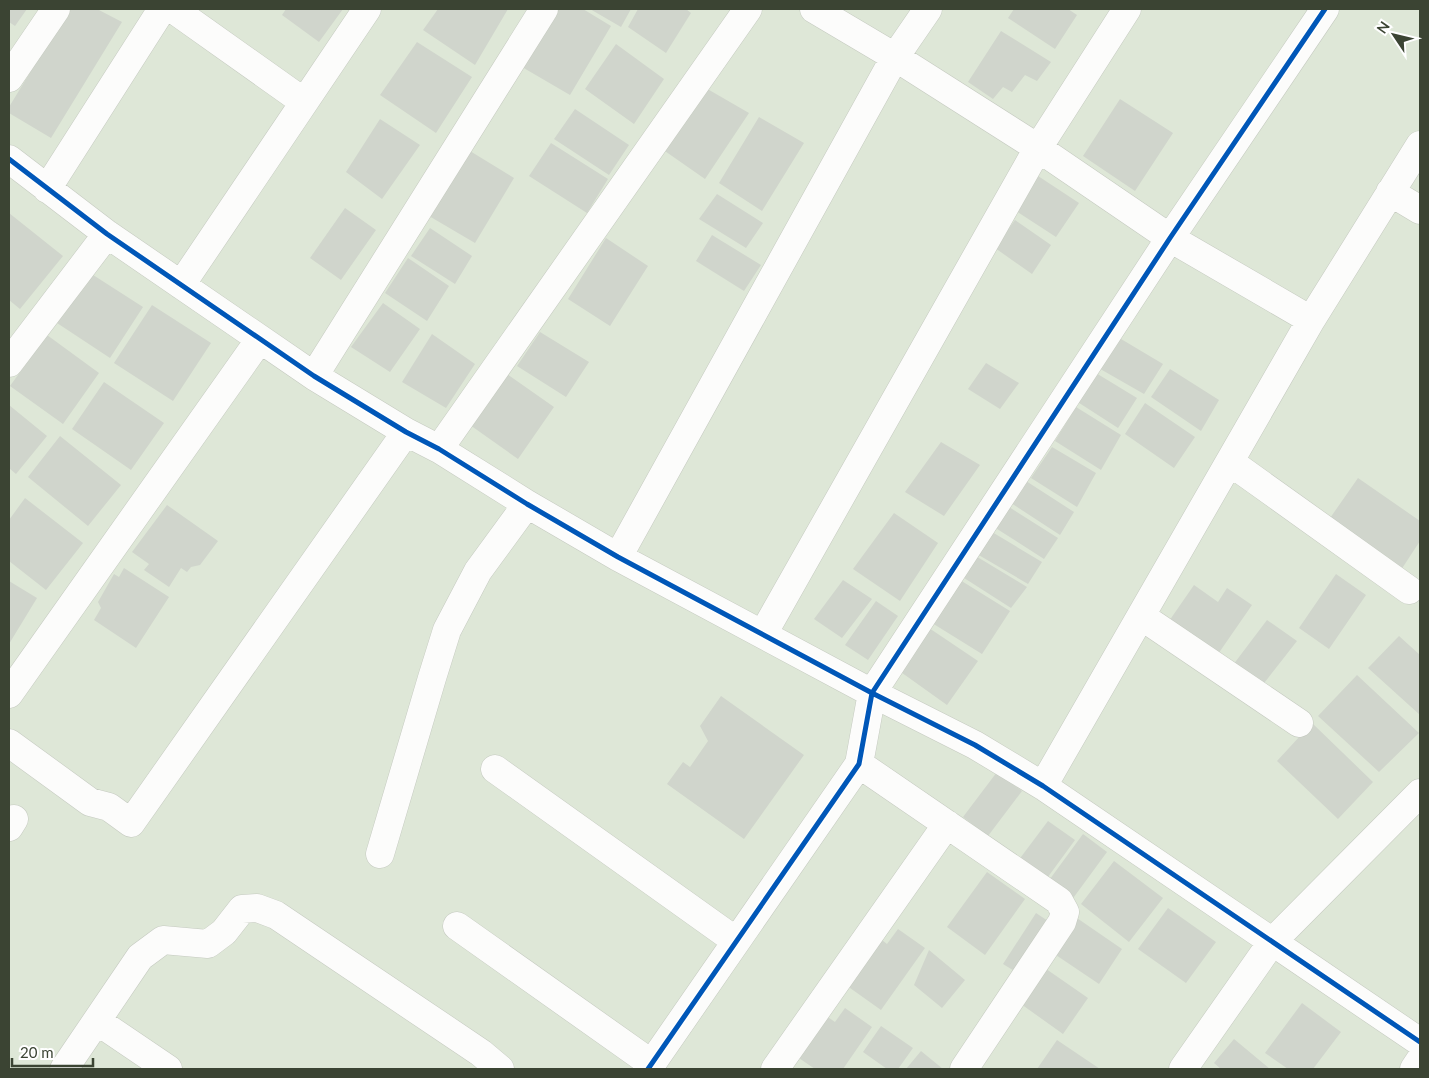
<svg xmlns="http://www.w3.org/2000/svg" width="1429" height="1078" font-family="Lato,sans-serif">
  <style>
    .residential { fill: #dee7d7 }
    .building { fill: #d0d5cc }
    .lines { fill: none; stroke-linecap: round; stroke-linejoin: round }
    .minor-casing { stroke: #c5cac0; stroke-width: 29 }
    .minor { stroke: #fcfcfb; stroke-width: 28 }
    .cycleway-casing { stroke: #fff; stroke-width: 8 }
    .cycleway { stroke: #0057b8; stroke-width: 5 }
  </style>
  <rect width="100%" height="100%" fill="#eaeee6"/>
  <path class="residential" d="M9,9h1411v1060h-1411z"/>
  <path class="building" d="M9,9h18l-12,17 -6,-4z
    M69,9h28l25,13 -71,116 -42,-25v-6z
    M286,9h57l-24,33 -37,-27z
    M438,9h70l-33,56 -52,-35z
    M558,9h25l28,17 -41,69 -48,-28z
    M590,9h41l-10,18z
    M638,9h48l5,4 -25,40 -38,-26z
    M1014,9h54l9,6 -22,34 -47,-31z
    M1001,31l50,31 -14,19 -12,-6 -13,17 -9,-5 -10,12 -25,-17z
    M417,42l55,35 -36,56 -56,-38z
    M616,44l48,35 -30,45 -49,-35z
    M704,87l45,26 -44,66 -43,-30z
    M1120,99l53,34 -38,58 -52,-35z
    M575,109l54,36 -20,30 -55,-36z
    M759,117l45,26 -42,68 -43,-28z
    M380,119l40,26 -38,54 -36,-27z
    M551,143l57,36 -21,34 -58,-37z
    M470,151l44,27 -39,65 -46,-27z
    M1035,174l44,29 -23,34 -43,-28z
    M717,194l46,29 -17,25 -47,-29z
    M345,208l31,22 -35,50 -31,-22z
    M9,213l54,43 -43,53 -11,-9z
    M1015,220l36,25 -19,29 -37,-26z
    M430,228l42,28 -17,28 -44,-28z
    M712,235l49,30 -17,26 -48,-30z
    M606,238l42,28 -38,60 -42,-27z
    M408,258l41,28 -22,35 -42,-28z
    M90,273l53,34 -33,51 -53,-35z
    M383,303l37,26 -30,43 -39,-25z
    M152,305l59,38 -38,58 -59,-38z
    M540,332l49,30 -23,35 -49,-31z
    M432,334l43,30 -29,44 -44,-26z
    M47,335l52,38 -36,51 -53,-38z
    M1116,336l47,28 -19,30 -49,-28z
    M986,363l33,20 -19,26 -32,-20z
    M1170,369l49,31 -18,31 -50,-34z
    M1091,370l46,28 -19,30 -45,-29z
    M507,374l47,33 -36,52 -48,-34z
    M104,382l60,41 -33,47 -59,-41z
    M1145,403l50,34 -21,31 -49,-34z
    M9,405l38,31 -31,38 -7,-6z
    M1076,407l45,28 -20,35 -46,-29z
    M60,436l61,49 -33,41 -60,-49z
    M941,442l39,23 -36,51 -39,-24z
    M1052,447l44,26 -19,34 -46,-29z
    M1358,478l62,43v20l-21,32 -71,-52z
    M1026,481l48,31 -14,23 -49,-32z
    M25,498l58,45 -37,47 -37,-29v-41z
    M167,505l51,36 -18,24 -9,2 -4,5 -6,-4 -12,19 -25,-17 5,-6 -17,-12z
    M1009,507l49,31 -14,21 -50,-32z
    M894,513l44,30 -38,58 -47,-32z
    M992,532l50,30 -14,22 -51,-30z
    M974,555l53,32 -16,21 -50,-32z
    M124,568l45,29 -33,51 -42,-28 7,-12 -3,-6 16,-28 5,3z
    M1336,574l30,21 -37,54 -30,-21z
    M843,580l29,19 -30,39 -28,-19z
    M960,580l50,31 -28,43 -50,-31z
    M9,581l28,17 -28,46z
    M1194,585l24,17 9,-14 25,17 -36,52 -49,-33z
    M876,601l22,15 -30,44 -23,-15z
    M1267,620l30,21 -36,46 -28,-22z
    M929,628l49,33 -31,44 -49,-35z
    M1399,636l21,19v60l-52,-47z
    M1357,675l62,58 -40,39 -61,-56z
    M721,696l83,59 -60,84 -77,-55 16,-22 7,5 18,-26 -8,-15z
    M1312,723l61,59 -35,37 -61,-58z
    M997,772l25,19 -34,45 -25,-19z
    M1048,821l27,19 -30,41 -27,-20z
    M1083,834l24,18 -36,49 -24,-18z
    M1114,861l49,37 -34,44 -48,-38z
    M987,872l38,27 -40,56 -38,-28z
    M1168,908l48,34 -30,41 -48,-34z
    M1036,913l18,12 -33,50 -18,-11z
    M1074,916l48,33 -23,35 -49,-33z
    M898,929l27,19 -44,62 -38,-27 34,-47 10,8z
    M929,950l36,30 -23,28 -28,-23z
    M1039,964l49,34 -25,36 -49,-35z
    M1302,1003l39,29 -28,37h-25l-23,-16z
    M845,1008l27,19 -29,42h-28l-25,-17 29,-41 16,11z
    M881,1026l32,22 -15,21h-11l-24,-17z
    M1234,1039l36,30h-49l-7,-6z
    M1057,1040l43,29h-63z
    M921,1051l22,18h-37z"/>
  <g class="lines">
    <g class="minor-casing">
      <path id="minor" d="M173,9l131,93
        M814,9l81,48 143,91 132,90 141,82
        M9,78l47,-69
        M9,159l98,75 207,142 92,56 33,17 88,55 91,53 254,136 103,52 68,41 377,256
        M47,189l115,-180
        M1390,192l30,18
        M181,285l186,-276
        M9,363l98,-129
        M314,376l230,-367
        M439,449l309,-440
        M1230,462l179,128
        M618,557l277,-500 33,-48
        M1141,616l158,107
        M763,634l275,-486 89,-139
        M9,694l251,-355
        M9,743l81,59 19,5 22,16 275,-391
        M859,764l200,137 6,11 -3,10 -98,147
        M495,769l241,172
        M1043,786l268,-466 109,-175
        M9,827l5,-8
        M380,854l52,-176 15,-48 31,-59 49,-67
        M457,926l195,138
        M97,1021l71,48
        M64,1069l76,-112 23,-17 45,4 16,-12 18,-23 15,-1 19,7 205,138 19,16
        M648,1069l211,-305 13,-71 298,-455 155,-229
        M775,1069l172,-245
        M1183,1069l89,-127 148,-149
        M1414,1069l6,-9"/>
    </g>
    <use href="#minor" class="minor"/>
    <g class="cycleway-casing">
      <path id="cycleway" d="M9,159l98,75 207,142 92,56 33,17 88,55 91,53 254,136 103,52 68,41 377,256
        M648,1069l211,-305 13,-71 298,-455 155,-229"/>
    </g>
    <use href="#cycleway" class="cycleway"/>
  </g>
  <rect width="1429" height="1078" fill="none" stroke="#3b4433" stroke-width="20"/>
  <g transform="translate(1394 35) rotate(305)" stroke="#ffffff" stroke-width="4" paint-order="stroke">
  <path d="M0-4L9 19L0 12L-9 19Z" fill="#3b4433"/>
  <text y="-8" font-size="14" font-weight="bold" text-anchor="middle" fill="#3b4433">N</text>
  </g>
  <path d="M12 1058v8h81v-8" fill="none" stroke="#3b4433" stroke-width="2.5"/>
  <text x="20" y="1058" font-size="15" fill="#3b4433" stroke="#ffffff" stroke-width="4" paint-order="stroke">20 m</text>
</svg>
